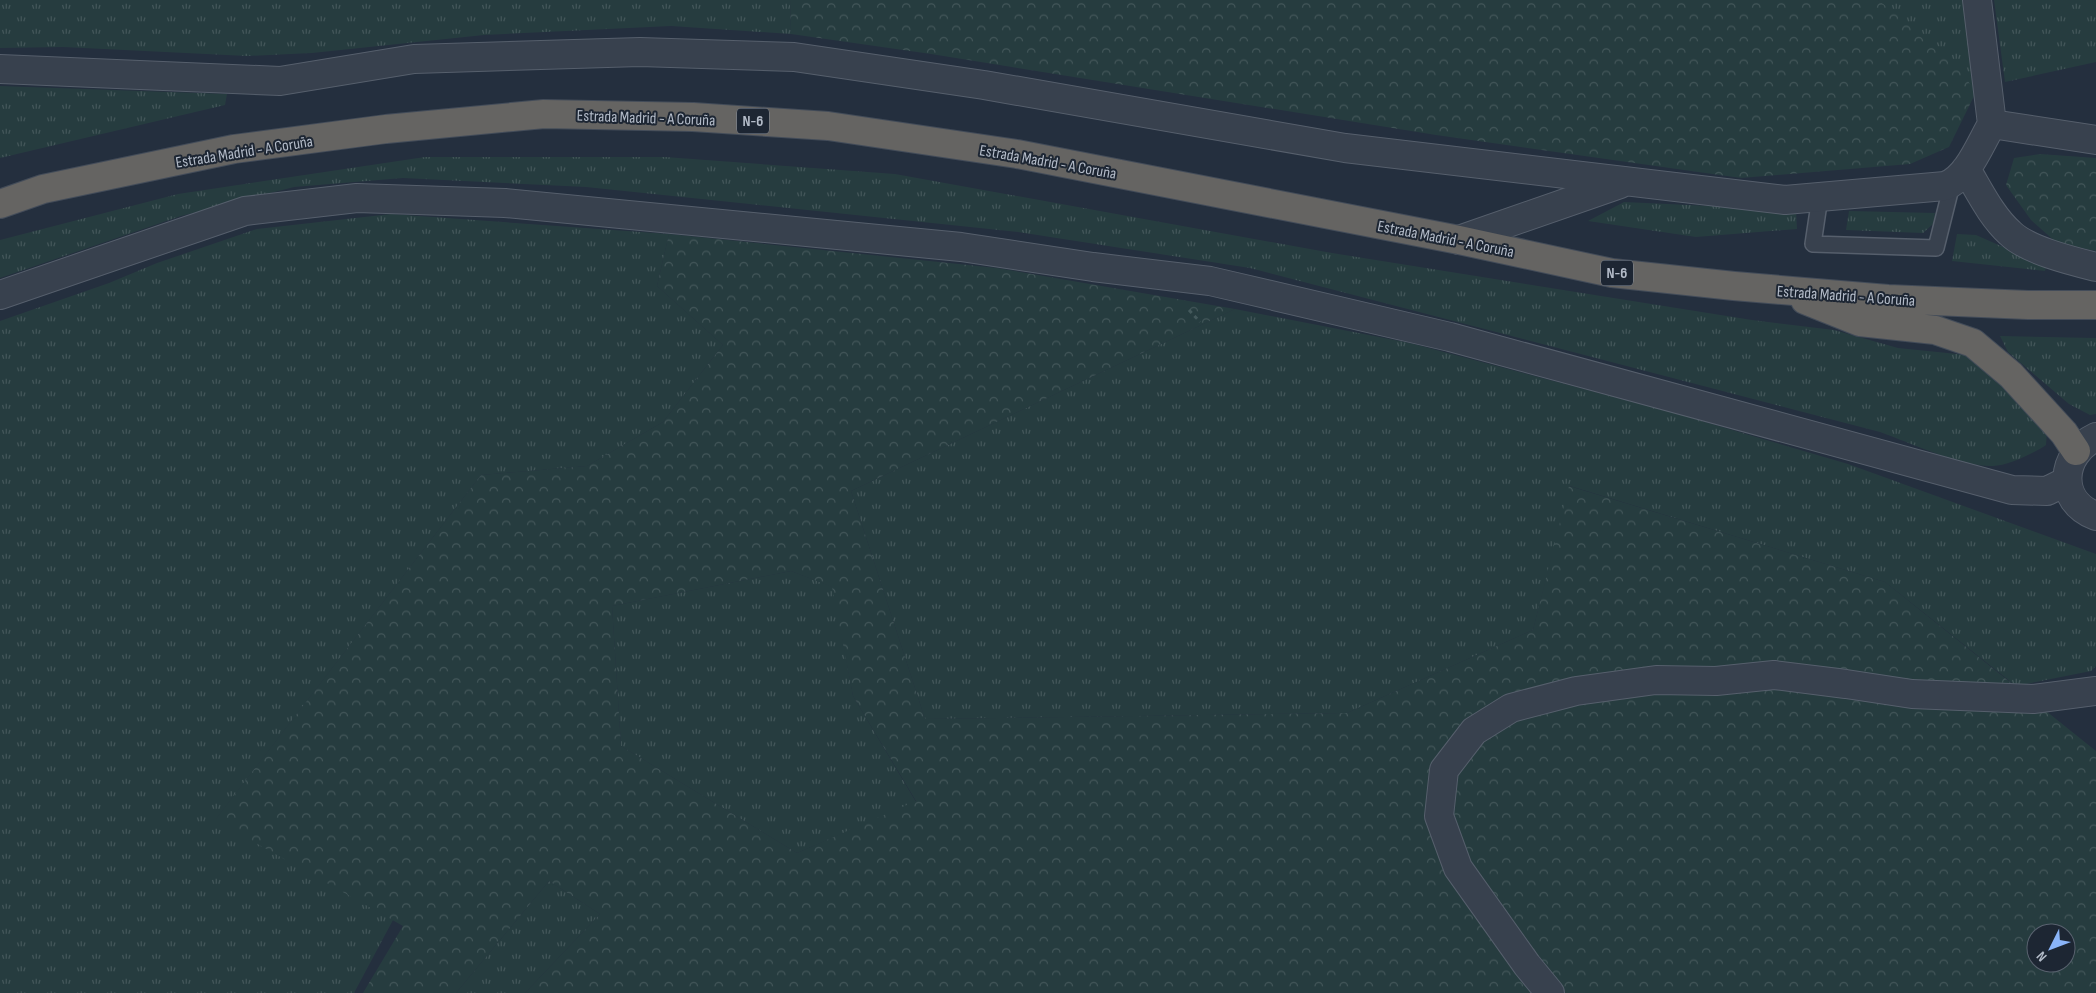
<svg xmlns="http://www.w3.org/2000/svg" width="2096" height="993" font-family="'Sofia Sans Condensed',sans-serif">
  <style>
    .grass { fill: url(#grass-tufts) }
    .forest { fill: url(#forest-crowns); fill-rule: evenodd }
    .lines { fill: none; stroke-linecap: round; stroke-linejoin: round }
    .service-casing { stroke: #565f6c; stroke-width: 18 }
    .minor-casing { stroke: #565f6c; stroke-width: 30 }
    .trunk-casing { stroke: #434c59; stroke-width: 30 }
    .path { stroke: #44595c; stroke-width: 3; stroke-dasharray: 4 4; stroke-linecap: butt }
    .service { stroke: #38414e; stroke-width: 15 }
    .minor { stroke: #38414e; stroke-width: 28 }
    .trunk { stroke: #656462; stroke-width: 28 }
    .labels { text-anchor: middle; stroke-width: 4; stroke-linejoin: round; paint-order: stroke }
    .shield { fill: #1d2633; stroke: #878f9c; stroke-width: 1 }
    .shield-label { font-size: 15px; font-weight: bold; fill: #b4bcc9 }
    .street-label { font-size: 16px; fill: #b4bcc9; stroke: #1d2633 }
  </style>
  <defs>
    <pattern id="grass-tufts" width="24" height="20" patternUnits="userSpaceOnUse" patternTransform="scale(1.25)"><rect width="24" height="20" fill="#263c3f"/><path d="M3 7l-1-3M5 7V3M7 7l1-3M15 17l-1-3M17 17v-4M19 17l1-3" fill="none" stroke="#435659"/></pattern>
    <pattern id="forest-crowns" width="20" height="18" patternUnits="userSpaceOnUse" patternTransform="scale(1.25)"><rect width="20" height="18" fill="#263c3f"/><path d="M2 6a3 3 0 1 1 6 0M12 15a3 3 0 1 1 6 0" fill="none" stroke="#435659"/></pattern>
  </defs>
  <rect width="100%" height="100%" fill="#242f3e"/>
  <path class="grass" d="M0,0h790l1,34 -120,-8 -187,9 -172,18 -65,3 -184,-9 -63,1z
    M1878,0h87l11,92z
    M1994,0h102v62l-91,20z
    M0,86l227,8 -2,11 -225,53z
    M425,157h240l230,17 437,79 420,67 82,10 64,18 69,7 71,60 9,15 -1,15c-12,8 -38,21 -53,21 -32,1 -82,-23 -113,-34l-630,-164 -232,-36 -432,-45 -183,-9 -109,9 -113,29 -181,62v-38l178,-46z
    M1624,202l172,8 1,19 -101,8 -108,-16z
    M1849,211l86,2 -2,11 -10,9 -77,-3z
    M391,214l278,20 -12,52 66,59 -60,77 -76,44 -106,9 -265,344 177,101 -39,73h-354v-672l109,-38 48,-20 100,-34z
    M1957,234l19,1 70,31 -1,5 -93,-10z
    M1235,309l175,34 261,69 177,52 248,90v112l-5,5 -75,15 -131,-104 -315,-96 -37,144 -186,83 -422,6 -74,-228z
    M2000,336l96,2v76l-6,1 -21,-11 -61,-52z
    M791,571l42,16 20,109 63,106 -119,51 -176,-107 -9,-140z
    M549,881l51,33 -75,79h-69z"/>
  <path class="forest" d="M790,0h1088l69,53 29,39 -27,55 -39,17 -169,14 -305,-43 -505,-81 -140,-20z
    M2040,154l56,4v93l-39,-8 -26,-23 -25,-35 8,-27z
    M669,234l328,34 238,41 -384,182 74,228 422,-6 186,-83 36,-144 316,96 211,169v242h-1571l75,-79 -51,-33 -93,112h-93l40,-67 -188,-106 266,-345 106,-9 76,-44 60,-77 -66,-59zM791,571l41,16 21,109 63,105 -119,52 -176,-107 -9,-140zM2036,933h30v30h-30z"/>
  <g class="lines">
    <g class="service-casing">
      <path id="service" d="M1820,197l-7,47 123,4 16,-64"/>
    </g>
    <g class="minor-casing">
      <path id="minor" d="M1977,0l15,124
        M0,69l280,12 134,-22 226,-7 154,5 190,28 361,63 440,52 160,-14c23,-8 35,-42 47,-62l104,16
        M1966,169c13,21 25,47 44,64 17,17 62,28 86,34
        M1459,240l161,-56
        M0,295l245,-84 112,-13 148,5 456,44 132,20 117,14 240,56 562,153 35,1 20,-10
        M2096,437c-36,17 -40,64 0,79
        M1550,993l-23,-28 -69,-97 -19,-52 5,-46 30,-39 37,-23 65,-17 80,-11 60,1 58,-6 72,9 66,10 121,5 63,-8"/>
    </g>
    <g class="trunk-casing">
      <path id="trunk" d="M0,204l43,-15 191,-40 152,-20 158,-15 149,3 135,9 189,28 442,86 153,33 122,13 154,13 140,6h68
        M1805,300l55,22 75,8 38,13 38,32 53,58 12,18"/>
    </g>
    <path class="path" d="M1189,310l11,12"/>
    <use href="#service" class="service"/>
    <use href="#minor" class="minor"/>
    <use href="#trunk" class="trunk"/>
  </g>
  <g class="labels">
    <g class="shield">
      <rect x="737" y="108.5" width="32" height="25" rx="4"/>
      <rect x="1601" y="260.5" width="32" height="25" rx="4"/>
    </g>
    <g class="shield-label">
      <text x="753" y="126">N-6</text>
      <text x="1617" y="278">N-6</text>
    </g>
    <g class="street-label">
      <text transform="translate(646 117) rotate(2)" y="6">Estrada Madrid - A Coruña</text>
      <text transform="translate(244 151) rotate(-9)" y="6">Estrada Madrid - A Coruña</text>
      <text transform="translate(1048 161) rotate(10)" y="6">Estrada Madrid - A Coruña</text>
      <text transform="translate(1446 238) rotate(11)" y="6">Estrada Madrid - A Coruña</text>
      <text transform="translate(1846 295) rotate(4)" y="6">Estrada Madrid - A Coruña</text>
    </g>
  </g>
  <g transform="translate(2051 948) rotate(228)"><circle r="24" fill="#1d2633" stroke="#59626f"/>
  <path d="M0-4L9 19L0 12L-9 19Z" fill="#8ab4f8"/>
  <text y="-8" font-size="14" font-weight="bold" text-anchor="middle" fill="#b4bcc9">N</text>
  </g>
</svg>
